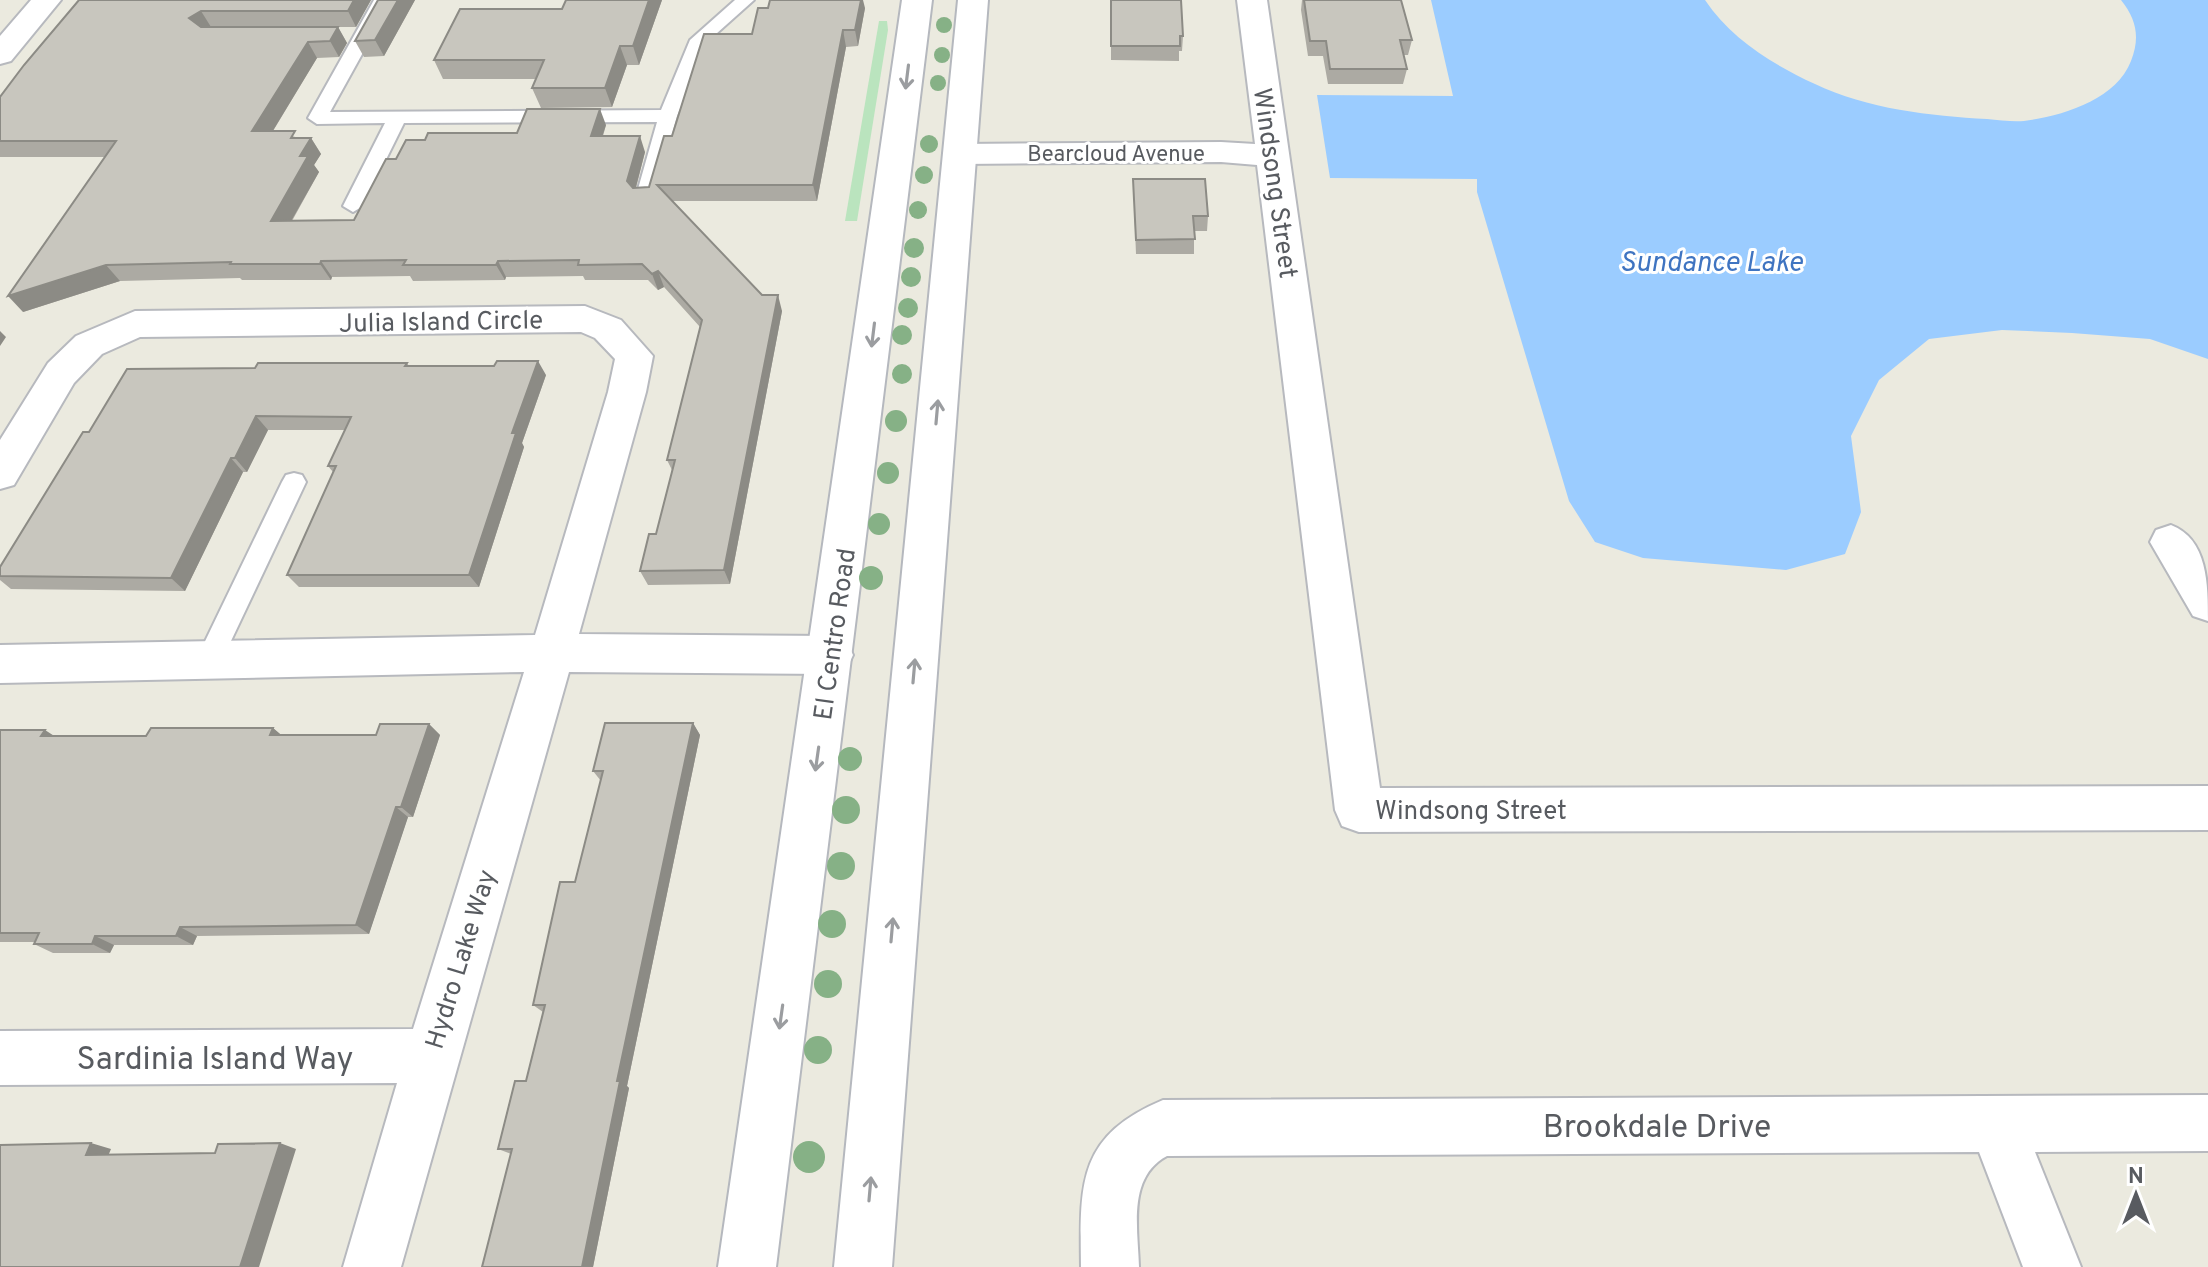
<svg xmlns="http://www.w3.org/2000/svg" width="2208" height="1267" font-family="Overpass,sans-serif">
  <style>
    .green { fill: #bae4be }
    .water { fill: #9bccff }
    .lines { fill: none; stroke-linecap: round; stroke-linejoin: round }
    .service-casing { stroke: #b7b9be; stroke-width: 4 }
    .minor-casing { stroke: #b7b9be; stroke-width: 4 }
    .secondary-casing { stroke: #b5b8be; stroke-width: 4 }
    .service { fill: #fff; fill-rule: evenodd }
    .minor { fill: #fff; fill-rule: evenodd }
    .secondary { fill: #fff; fill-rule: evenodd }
    .tree { fill: #86b186 }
    .wall { fill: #acaaa3 }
    .shaded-wall { fill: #8c8b85 }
    .building { fill: #c8c6be; stroke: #8c8b85; stroke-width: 2 }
    .oneway { stroke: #9b9da0 }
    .labels { text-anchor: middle; stroke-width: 6; stroke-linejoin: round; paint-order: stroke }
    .far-street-label { font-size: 22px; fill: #585b60; stroke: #fff }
    .street-label { font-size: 26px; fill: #585b60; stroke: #fff }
    .water-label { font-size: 28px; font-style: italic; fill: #3f74c1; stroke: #fff }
    .near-street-label { font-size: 32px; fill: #585b60; stroke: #fff }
  </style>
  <rect width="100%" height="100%" fill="#ebeadf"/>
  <path class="green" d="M879,21h8l1,9 -31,191h-12z"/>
  <path class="water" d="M1431,0h274c26,39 67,64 110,84 52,25 116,32 172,35 12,1 25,3 37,2 38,-5 92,-21 107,-60 9,-23 6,-41 -10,-61h87v359l-58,-20 -78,-6 -70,-3 -73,9 -50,41 -28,56 10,76 -16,42 -59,16 -143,-12 -48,-16 -26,-41 -92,-309v-13l-147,-1 -13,-83 136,1z"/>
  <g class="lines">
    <g class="service-casing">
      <path id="service" d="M374,0h18l-62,112 331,-2 29,-70 45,-40h19l-47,42 -30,74 -24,85h-14l-3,-5 21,-74 -253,1 -41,83 -10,6 -10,-6 42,-83 -68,1 -9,-6z
        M294,473l8,2 4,7 -84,178 -4,8 -9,3 -9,-3 -4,-8 86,-178 4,-7z"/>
    </g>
    <g class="minor-casing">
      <path id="minor" d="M31,0h30l-50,61 -11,3v-28z
        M1237,0h30l113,788 828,-2v44l-849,2 -17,-6 -7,-16 -78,-645 -36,-3 -262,2 -12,-3 -4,-7 4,-7 12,-3 262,-2 34,2z
        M585,306l36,14 32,36 -7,36 -67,242 252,2 16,6 6,13 -6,13 -16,6 -262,-2 -168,595h-58l54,-184 -397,2v-54l413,-2 111,-357 -524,11v-38l535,-10 73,-243 7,-33 -20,-21 -14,-6 -441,5 -38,17 -28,29 -60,102 -14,4v-49l48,-77 28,-27 59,-25z
        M2171,525c37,14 37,60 37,96l-15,-5 -43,-74 6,-12z
        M2208,1095v56l-173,1 46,115h-58l-44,-115 -812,4c-40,21 -29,73 -28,111h-58c-1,-83 -4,-131 82,-167z"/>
    </g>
    <g class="secondary-casing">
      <path id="secondary" d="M902,0h30l-156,1267h-58z
        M958,0h30l-96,1267h-58z"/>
    </g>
    <use href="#service" class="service"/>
    <use href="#minor" class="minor"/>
    <use href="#secondary" class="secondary"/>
  </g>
  <g class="tree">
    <circle cx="944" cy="25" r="8"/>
    <circle cx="942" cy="55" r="8"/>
    <circle cx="938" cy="83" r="8"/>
    <circle cx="929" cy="144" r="9"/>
    <circle cx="924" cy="175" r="9"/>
    <circle cx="918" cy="210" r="9"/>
    <circle cx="914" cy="248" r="10"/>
    <circle cx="911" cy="277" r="10"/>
    <circle cx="908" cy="308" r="10"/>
    <circle cx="902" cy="335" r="10"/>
    <circle cx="902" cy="374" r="10"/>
    <circle cx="896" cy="421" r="11"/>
    <circle cx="888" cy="473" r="11"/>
    <circle cx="879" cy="524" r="11"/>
    <circle cx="871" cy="578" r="12"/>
    <circle cx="850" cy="759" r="12"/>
    <circle cx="846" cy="810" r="14"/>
    <circle cx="841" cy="866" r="14"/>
    <circle cx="832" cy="924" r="14"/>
    <circle cx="828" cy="984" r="14"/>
    <circle cx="818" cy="1050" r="14"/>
    <circle cx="809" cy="1157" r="16"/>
  </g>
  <path class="wall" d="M79,0h292l-15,27h-18l9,16 -8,14 -22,1 -44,73 26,7h12l10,16 -7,11 5,7 -27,49 62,-1 42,-61 29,-19 181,-15 -3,11 42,16 -9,36 13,-1 23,-51 80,-102 113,-26 -7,38 -12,1 -29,154h-145l90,94 20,16 -52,273 -82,1 -8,-14 16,-37 16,-64 -5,-10 33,-133 -36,-40 -6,3 -10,-10h-63l-2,-4 -77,1 -1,3 -92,1 -3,-5 -78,1 -1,3h-89l-2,-2 -120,3 -97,31 82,-155h-105v-60z
    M378,0h37l-31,56 -20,1 -9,-16z
    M662,0l-23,65h-12l-15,42 -71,1 -9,-20 4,-9h-93l-9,-19 128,-51z
    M1111,0l72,36 -1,15h-3v10l-68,-1z
    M1302,0h99l11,40 -4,15h-5l4,14 -4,15h-75l-5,-28h-15l-7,-46z
    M1133,179l75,37 -1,15h-13v23h-58z
    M407,363l2,3 137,9 -24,68 2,4 -45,140h-180l-12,-12 46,-103 -5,-6 17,-36h-77l-21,42h-4l-58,119 -174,-2 -11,-9v-13l89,-135 166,-64z
    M693,723l7,12 -73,351 2,2 -36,179h-111l29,-113 -13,-5 28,-68 17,-69 -10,-7 42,-123 26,-101 -8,-10z
    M429,724l11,11 -27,82h-5l-39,117 -172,2 -4,9h-79l-4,8h-57l-19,-9v-2h-34v-212l55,6h91l127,-8 8,7h95z"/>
  <path class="shaded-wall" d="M354,0h17l-15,27 -8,-16z
    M398,0h17l-31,56 -9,-16z
    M649,0h13l-23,65 -6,-19z
    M861,0h2l2,8 -7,38 -3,-16z
    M201,11l10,16 -12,7 -10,-16z
    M338,27l9,16 -8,14 -9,-16z
    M843,30l3,17 -29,154 -4,-16z
    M308,42l9,16 -54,89 -11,-16z
    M620,46l7,19 -15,42 -7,-19z
    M600,109l6,16 -9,27 -6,-16z
    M640,136l5,16 -12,46 -6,-17z
    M311,138l10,16 -7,11 5,7 -37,65 -11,-16 29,-65z
    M321,261l11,16 -1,3 -11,-16z
    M498,261l8,16 -1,3 -9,-15z
    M106,265l14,16 -97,31 -15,-16z
    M658,271l6,16 -6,3 -6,-16z
    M778,295l4,16 -52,273 -6,-14z
    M0,331l6,6 -6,9z
    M538,361l8,14 -24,68 2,4 -45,140 -10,-12 43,-142z
    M256,416l12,14 -21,42 -12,-14z
    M231,458l12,14 -58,119 -14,-13z
    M693,723l7,12 -73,351 2,2 -36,179h-11l35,-186z
    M429,724l11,11 -27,82 -12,-10z
    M273,728l13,11 -16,-4z
    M45,730l17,11 -21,-5z
    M396,807l12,10 -39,117 -13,-9z
    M180,927l17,9 -4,9 -17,-9z
    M95,936l19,9 -4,8 -18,-9z
    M91,1143l20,6 -5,12 -20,-6z
    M280,1143l16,6 -37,118h-19z"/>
  <path class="building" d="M79,0h275l-6,11h-147l-12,7 12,9h137l-8,14 -22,1 -56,89h43l-4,7h20l-11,18h8l-37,65 83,-1 32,-61h10l10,-19h19l3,-7h89l10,-24h73l-9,27h49l-13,45 6,7 16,-1 15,-51h8l32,-102h48l6,-26h10l2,-8h91l-6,30h-12l-30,155h-156l105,110h16l-54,275 -84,1 9,-37h7l19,-74h-8l35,-140 -44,-49 -6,3 -10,-10 -64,1 1,-5 -81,1 -2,4h-93l3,-5 -85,1 -1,3h-90l1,-2 -125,3 -98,31 108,-155h-116v-44l24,-32z
    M378,0h20l-23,40 -20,1z
    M566,0h83l-16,46h-13l-15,42h-73l12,-28h-110l26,-51h102z
    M1111,0h70l2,36h-3v10h-69z
    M1304,0h97l11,40h-12l7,29h-77l-4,-28h-16z
    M1133,179h72l3,37h-15l2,23 -59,1z
    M497,361h41l-26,72h4l-47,142h-182l49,-109h-8l23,-49 -95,-1 -21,42h-4l-60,120 -171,-2v-9l83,-135h6l38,-63 128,-1 3,-5h149l-2,3h89z
    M605,723h88l-76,358h3l-38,186h-100l30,-118h-14l17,-68h11l19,-76h-12l27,-123h15l28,-111h-10z
    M380,724h49l-28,83h-5l-40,118 -176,2 -4,9h-81l-3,8h-58l5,-11h-39v-203h45l-4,6h105l5,-8h122l-3,7h106z
    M91,1143l-5,12 129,-2 3,-9 62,-1 -40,124h-240v-122z"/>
  <defs><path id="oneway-shaft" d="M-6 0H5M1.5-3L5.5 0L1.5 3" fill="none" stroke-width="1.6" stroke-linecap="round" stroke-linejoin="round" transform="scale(2)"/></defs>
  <g class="oneway">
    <use href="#oneway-shaft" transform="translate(907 77) rotate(97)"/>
    <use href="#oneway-shaft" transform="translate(873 335) rotate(97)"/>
    <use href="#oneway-shaft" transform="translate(937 412) rotate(-85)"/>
    <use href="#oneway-shaft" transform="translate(914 671) rotate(-85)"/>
    <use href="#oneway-shaft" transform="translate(817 759) rotate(98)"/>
    <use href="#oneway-shaft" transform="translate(892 930) rotate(-85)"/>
    <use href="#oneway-shaft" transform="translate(781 1017) rotate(98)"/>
    <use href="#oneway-shaft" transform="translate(870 1189) rotate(-85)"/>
  </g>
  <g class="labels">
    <g class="far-street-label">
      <text x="1116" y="161">Bearcloud Avenue</text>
    </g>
    <g class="street-label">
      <text transform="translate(1276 183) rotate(82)" y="9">Windsong Street</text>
      <text transform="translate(441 321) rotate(-1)" y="9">Julia Island Circle</text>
      <text transform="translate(834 634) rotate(-82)" y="9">El Centro Road</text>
      <text x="1471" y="819">Windsong Street</text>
      <text transform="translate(460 959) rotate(-73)" y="9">Hydro Lake Way</text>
    </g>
    <g class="water-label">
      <text x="1711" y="271">Sundance Lake</text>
    </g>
    <g class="near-street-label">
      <text x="215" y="1069">Sardinia Island Way</text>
      <text x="1657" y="1137">Brookdale Drive</text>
    </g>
  </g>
  <g transform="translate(2136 1195)" stroke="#ffffff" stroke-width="6" paint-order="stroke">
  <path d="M0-6L14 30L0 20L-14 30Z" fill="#585b60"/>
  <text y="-12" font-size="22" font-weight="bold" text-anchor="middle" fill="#585b60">N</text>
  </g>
</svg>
